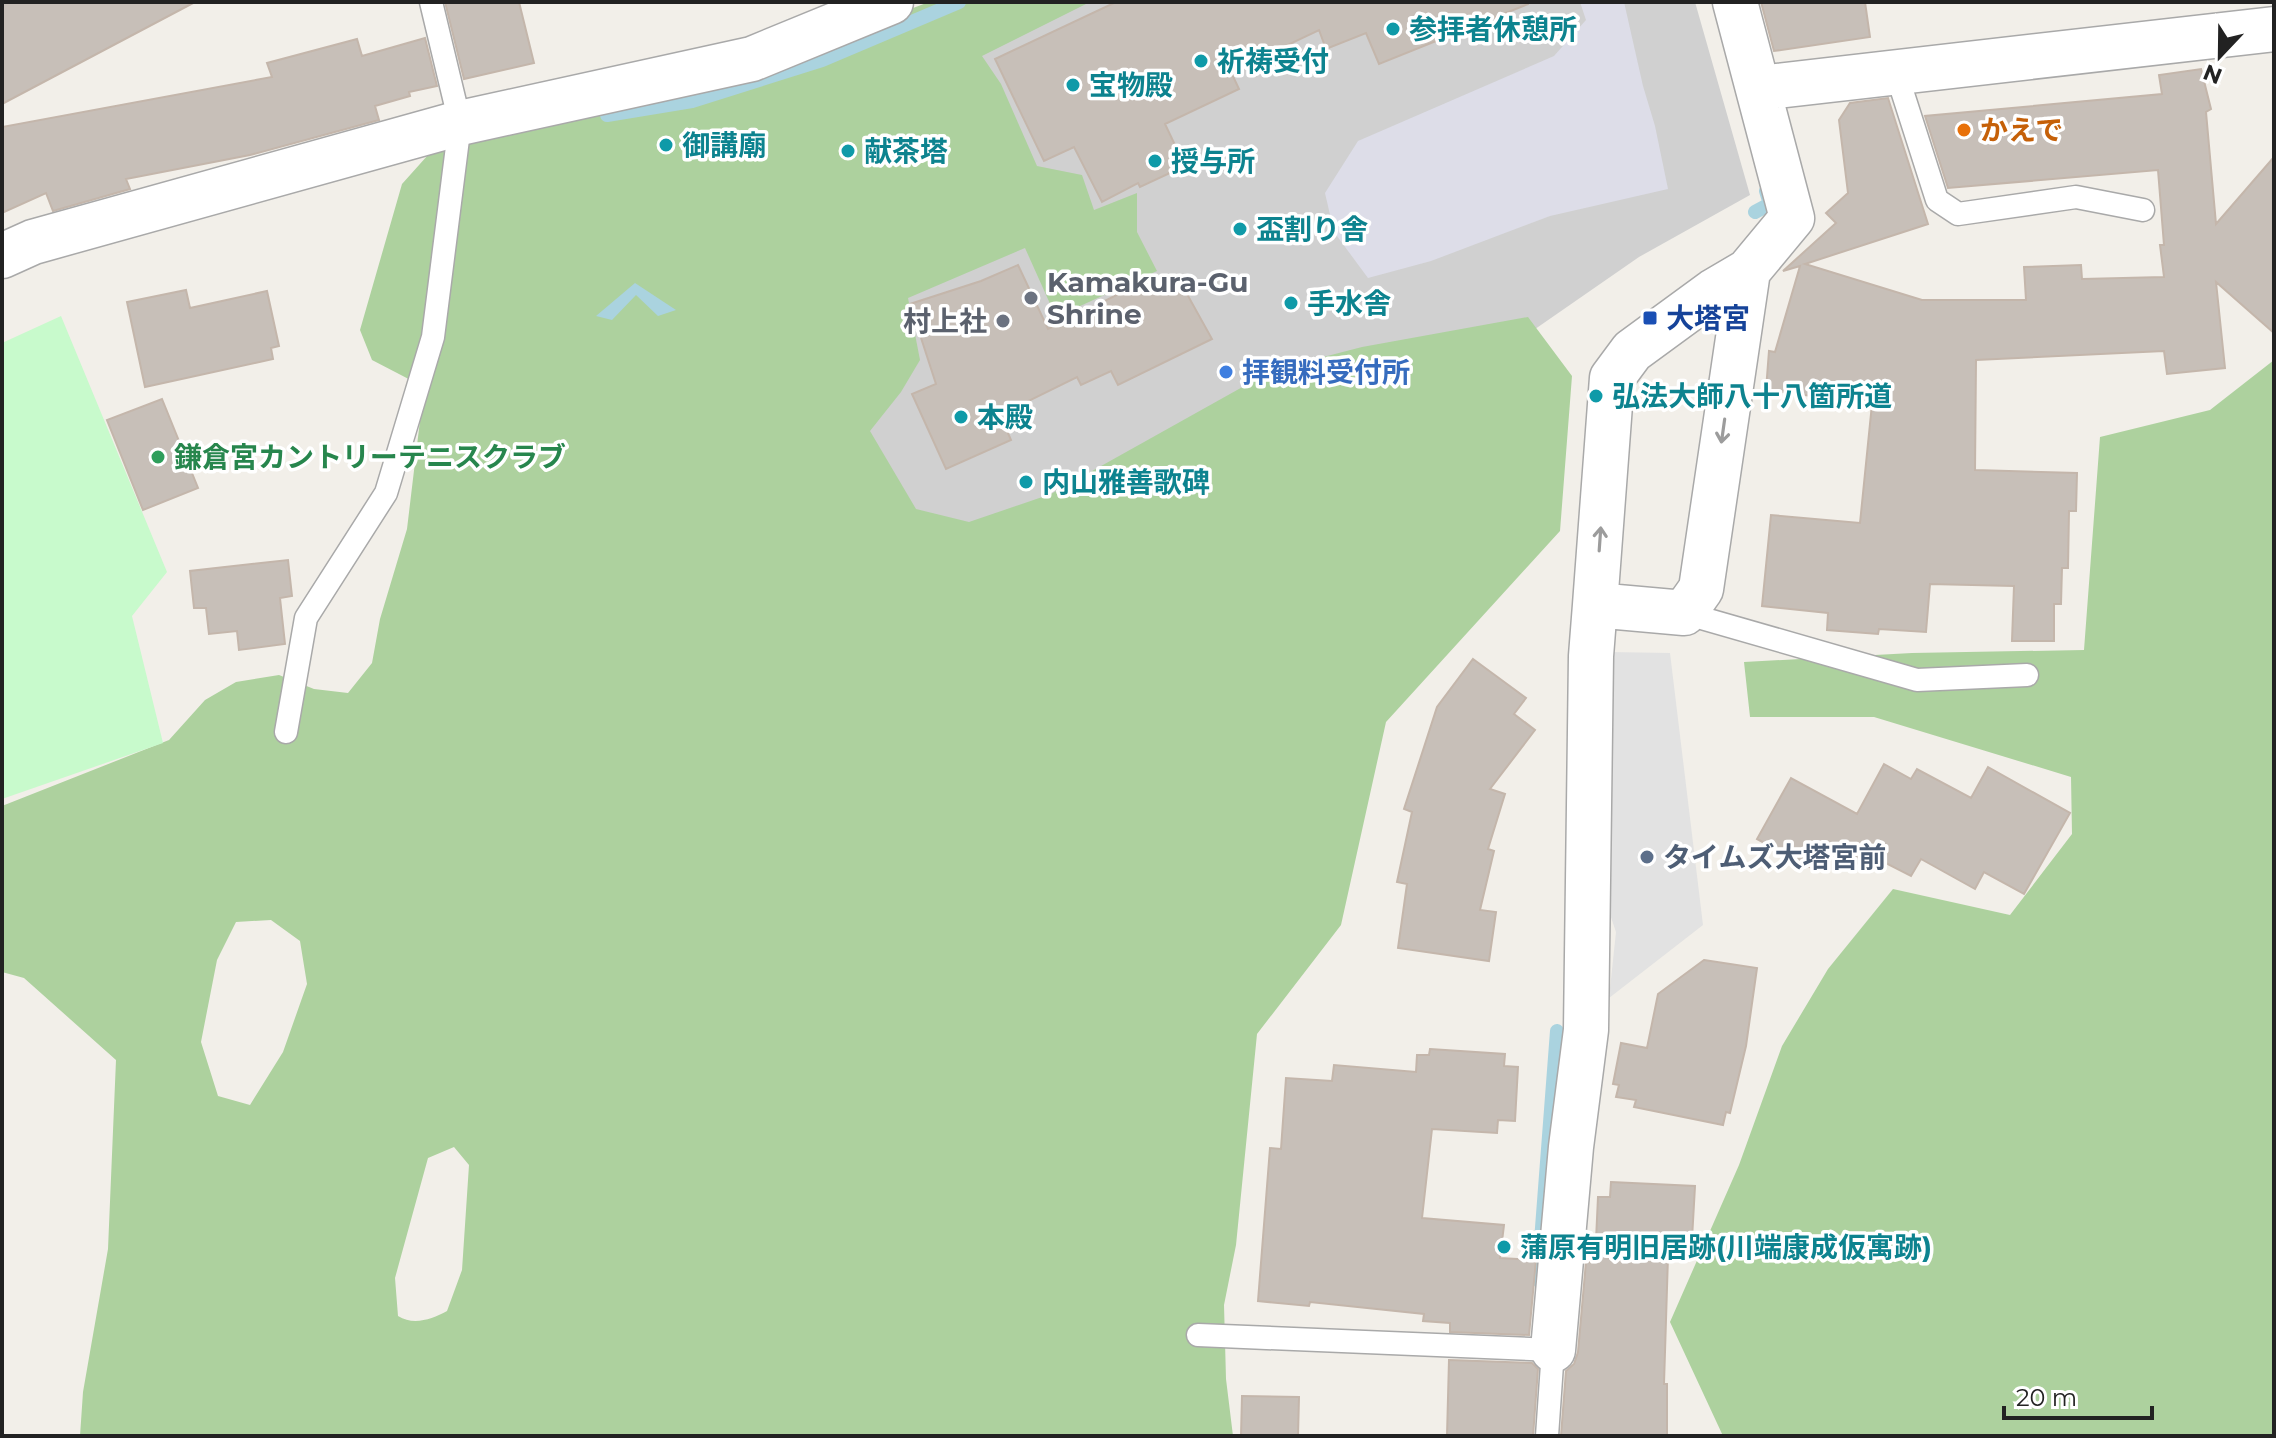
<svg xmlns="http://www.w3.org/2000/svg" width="2276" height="1438" font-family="Montserrat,'Noto Sans JP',sans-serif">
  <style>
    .religious { fill: #d0d0d0 }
    .forest { fill: #add19e; fill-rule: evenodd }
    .park { fill: #c8facc }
    .parking { fill: #e2e2e2 }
    .plaza { fill: #dddde8 }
    .water { fill: #aad3df }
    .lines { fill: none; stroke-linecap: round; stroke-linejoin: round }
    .stream { stroke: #aad3df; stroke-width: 14 }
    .building { fill: #c7bfb8; stroke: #c4b6ab; stroke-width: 2 }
    .service-casing { stroke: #a9a9a9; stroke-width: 25 }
    .minor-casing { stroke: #a9a9a9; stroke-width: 47 }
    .service { stroke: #fff; stroke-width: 22 }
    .minor { stroke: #fff; stroke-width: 44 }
    .oneway { stroke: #9c9c9c }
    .culture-dot { fill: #0f9aa8; stroke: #fff; stroke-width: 3 }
    .food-dot { fill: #e8710a; stroke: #fff; stroke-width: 3 }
    .worship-dot { fill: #6b7280; stroke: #fff; stroke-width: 3 }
    .transit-dot { fill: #1a4fb4; stroke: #fff; stroke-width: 3 }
    .shop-dot { fill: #3f7fe0; stroke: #fff; stroke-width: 3 }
    .leisure-dot { fill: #2e9e5b; stroke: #fff; stroke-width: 3 }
    .service-dot { fill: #5c6f8a; stroke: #fff; stroke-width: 3 }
    .labels { text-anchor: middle; stroke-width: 7; stroke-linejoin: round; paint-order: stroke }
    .culture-label { font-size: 28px; font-weight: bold; fill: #0d838f; stroke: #fff; text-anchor: start }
    .food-label { font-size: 28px; font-weight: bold; fill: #c56008; stroke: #fff; text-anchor: start }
    .worship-label { font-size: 28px; font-weight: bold; fill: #5b616d; stroke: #fff; text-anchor: start }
    .transit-label { font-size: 28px; font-weight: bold; fill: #164399; stroke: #fff; text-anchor: start }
    .shop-label { font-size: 28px; font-weight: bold; fill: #366cbe; stroke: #fff; text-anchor: start }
    .leisure-label { font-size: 28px; font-weight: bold; fill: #27864d; stroke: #fff; text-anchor: start }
    .service-label { font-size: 28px; font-weight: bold; fill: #4e5e75; stroke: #fff; text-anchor: start }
  </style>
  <rect width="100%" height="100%" fill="#f2efe9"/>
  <path class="religious" d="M1019,2h676l55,193 -111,62 -180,125 -641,223 -327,-430z"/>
  <path class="forest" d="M929,2h161l-108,54 19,28 36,82 45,9 12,35 43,-17v39l20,39 -101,46 -31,-69 -117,50 12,62 -19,32 -31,39 46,78 53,13 82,-28 222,-124 89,-23 166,-30 44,59 -12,155 -174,191 -45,203 -84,109 -21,211 -12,60 2,74 7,57h-1153l3,-44 25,-143 8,-189 -92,-82 -22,-6v-166l167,-66 36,-40 31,-18 43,-7 35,14 34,4 24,-30 8,-44 27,-90 17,-142 -52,-27 -12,-30 42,-146 43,-48 122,-24 79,2 145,-60zM271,920l29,21 7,43 -24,68 -33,53 -32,-9 -17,-54 16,-82 19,-38zM454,1147l15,18 -7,105 -15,41c-15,8 -33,15 -49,5l-3,-38 33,-120z
    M2274,360v1076h-551l-53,-114 69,-157 43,-119 46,-77 65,-80 117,26 62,-81 -1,-57 -197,-60h-124l-6,-55 168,-9 172,-3 16,-213 110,-27z"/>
  <path class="park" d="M61,316l106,256 -35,44 31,127 -161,56v-456z"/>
  <path class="parking" d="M1609,652l61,1 33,272 -94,73 7,-66 -13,-38z"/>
  <path class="plaza" d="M1580,2h44l19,84 12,40 13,63 -118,27 -119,45 -63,17 -34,-46 -9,-39 33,-52 196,-85 32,-36z"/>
  <path class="water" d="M635,283l41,27 -18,6 -22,-21 -24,25 -16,-4z"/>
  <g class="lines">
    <path class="stream" d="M607,115l85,-14 130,-41 137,-58
      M1755,212l15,-8 -4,-13
      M1538,1280l19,-249"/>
  </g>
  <path class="building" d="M2,2h193l-193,102z
    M445,2h74l15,61 -70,16z
    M1116,2h412v2l-149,60 -13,-31 -40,16 -7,-19 -88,42 8,17 -74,35 20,42 -45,21 -2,-4 -36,19 -28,-55 -30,14 -49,-102z
    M1761,2h104l5,35 -96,14z
    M425,38l12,48 -28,6 1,4 -35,10 4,14 -129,35 -124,24 4,10 -77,22 -7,-18 -44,20v-86l270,-50 -5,-14 90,-24 5,17z
    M2201,69l10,40 -5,3 10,112 58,-67v176l-58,-51 9,86 -58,6 -3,-23 -188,9 -1,110 102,3 -1,38h-7l-1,57h-6l-1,36h-7v37h-42l2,-55 -84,-2 -4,48 -47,-3 -1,5 -51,-4 1,-17 -66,-7 9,-91 89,8 12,-119 -106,-14 3,-39 6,1 25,-86 -17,5 53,-48 -10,-10 22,-20 -9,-73 11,-17 38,-5 40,126 -123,40 117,36h104l-2,-33 57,-2 1,14 82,-2 -4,-32h4l-6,-75 -210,18 -23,-72 237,-22 -3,-19z
    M1018,265l30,64 109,-54 9,18 16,-8 30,54 -94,46 -7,-14 -30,14 -4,-8 -77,38 11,25 -65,29 -34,-75 24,-10 -26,-80 71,-23z
    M186,290l4,18 77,-17 12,55 -8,2 2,11 -128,28 -18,-85z
    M162,399l36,89 -55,22 -36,-90z
    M288,560l4,36 -12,2 5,46 -46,6 -2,-19 -28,3 -3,-26h-12l-4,-37z
    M1473,659l53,39 -12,16 21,16 -45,59 15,5 -17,55 6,2 -14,59 16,2 -7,49 -91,-13 9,-64 -10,-2 15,-70 -8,-3 33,-102z
    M1884,764l27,15 6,-10 54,29 17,-31 82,46 -46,81 -40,-22 -9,17 -54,-30 -10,17 -33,-17 -7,12 -49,-27 -13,23 -52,-28 34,-61 66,36z
    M1704,960l53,8 -11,78 -16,67 -4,-1 -3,13 -89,-18 2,-7 -20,-3 3,-12 -6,-1 8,-41 26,5 11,-54z
    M1430,1049l75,5 -1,12 14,1 -3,54 -17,-1 -1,13 -65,-4 -10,89 82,7 -4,33 36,2 -7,75 -79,-3v-9l-27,-2 1,-7 -114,-12 -1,4 -51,-5 12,-153 11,1 5,-71 46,3 2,-16 82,7 1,-17h12z
    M1611,1182l84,4 -4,71 -23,-1 -4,128h3v52h-106l5,-65 8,-7 4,-12 8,-90h9l3,-65h12z
    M1449,1360l83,3 6,6 -5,67h-86z
    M1242,1396l57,1 -1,39h-57z"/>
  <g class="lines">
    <g class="service-casing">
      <path id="service" d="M1896,72l41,128 21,14 118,-17 67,13
        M1684,613l233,67 110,-5
        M286,732l20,-114 80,-125 47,-156 27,-214 -29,-121
        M1198,1335l355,15 -6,86"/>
    </g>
    <g class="minor-casing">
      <path id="minor" d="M1735,2l57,216 -44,53 -34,20 -82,60 -20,27 -17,227 89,8 17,-24 47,-318
        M1759,88l515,-59
        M2,256l31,-14 427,-119 292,-64 139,-57
        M1553,1350l18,-203 15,-117 5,-374 4,-51"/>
    </g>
    <use href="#service" class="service"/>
    <use href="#minor" class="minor"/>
  </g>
  <defs><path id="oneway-shaft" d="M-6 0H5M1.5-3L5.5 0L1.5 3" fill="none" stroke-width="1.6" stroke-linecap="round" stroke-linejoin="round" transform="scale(2)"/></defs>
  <g class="oneway">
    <use href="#oneway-shaft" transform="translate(1723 431) rotate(98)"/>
    <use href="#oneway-shaft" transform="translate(1600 539) rotate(-86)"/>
  </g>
  <g class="culture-dot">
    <circle cx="1393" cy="29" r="8"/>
    <circle cx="1201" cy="61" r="8"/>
    <circle cx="1073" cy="85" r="8"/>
    <circle cx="666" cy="145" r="8"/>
    <circle cx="848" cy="151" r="8"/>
    <circle cx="1155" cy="161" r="8"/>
    <circle cx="1240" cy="229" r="8"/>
    <circle cx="1291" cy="303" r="8"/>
    <circle cx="1596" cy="396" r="8"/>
    <circle cx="961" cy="417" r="8"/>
    <circle cx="1026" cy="482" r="8"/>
    <circle cx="1504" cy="1247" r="8"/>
  </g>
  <circle class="food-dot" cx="1964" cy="130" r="8"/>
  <g class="worship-dot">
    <circle cx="1031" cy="298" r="8"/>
    <circle cx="1003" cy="321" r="8"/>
  </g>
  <rect class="transit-dot" x="1642" y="310" width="16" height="16" rx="4"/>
  <circle class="shop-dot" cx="1226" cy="372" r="8"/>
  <circle class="leisure-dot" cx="158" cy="457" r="8"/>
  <circle class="service-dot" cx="1647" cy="857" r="8"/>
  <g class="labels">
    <g class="culture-label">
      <text x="1409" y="39">参拝者休憩所</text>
      <text x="1217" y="71">祈祷受付</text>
      <text x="1089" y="95">宝物殿</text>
      <text x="682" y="155">御講廟</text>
      <text x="864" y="161">献茶塔</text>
      <text x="1171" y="171">授与所</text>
      <text x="1256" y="239">盃割り舎</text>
      <text x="1307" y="313">手水舎</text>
      <text x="1612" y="406">弘法大師八十八箇所道</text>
      <text x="977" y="427">本殿</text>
      <text x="1042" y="492">内山雅善歌碑</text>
      <text x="1520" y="1257">蒲原有明旧居跡(川端康成仮寓跡)</text>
    </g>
    <g class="food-label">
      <text x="1980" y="140">かえで</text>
    </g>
    <g class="worship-label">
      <text x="1047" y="292">Kamakura-Gu<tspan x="1047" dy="32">Shrine</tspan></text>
      <text x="987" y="331" text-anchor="end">村上社</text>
    </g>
    <g class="transit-label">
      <text x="1666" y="328">大塔宮</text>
    </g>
    <g class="shop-label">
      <text x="1242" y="382">拝観料受付所</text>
    </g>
    <g class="leisure-label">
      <text x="174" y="467">鎌倉宮カントリーテニスクラブ</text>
    </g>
    <g class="service-label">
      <text x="1663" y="867">タイムズ大塔宮前</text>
    </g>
  </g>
  <rect width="2276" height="1438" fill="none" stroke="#222222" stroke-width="8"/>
  <g transform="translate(2220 56) rotate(202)" stroke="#ffffff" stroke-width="6" paint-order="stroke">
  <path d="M0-6L14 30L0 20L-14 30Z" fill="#222222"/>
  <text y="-12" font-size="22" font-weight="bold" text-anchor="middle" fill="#222222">N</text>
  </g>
  <path d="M2004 1406v12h148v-12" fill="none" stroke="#222222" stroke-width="4"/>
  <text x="2016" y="1406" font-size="24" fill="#222222" stroke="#ffffff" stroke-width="6" paint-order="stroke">20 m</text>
</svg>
